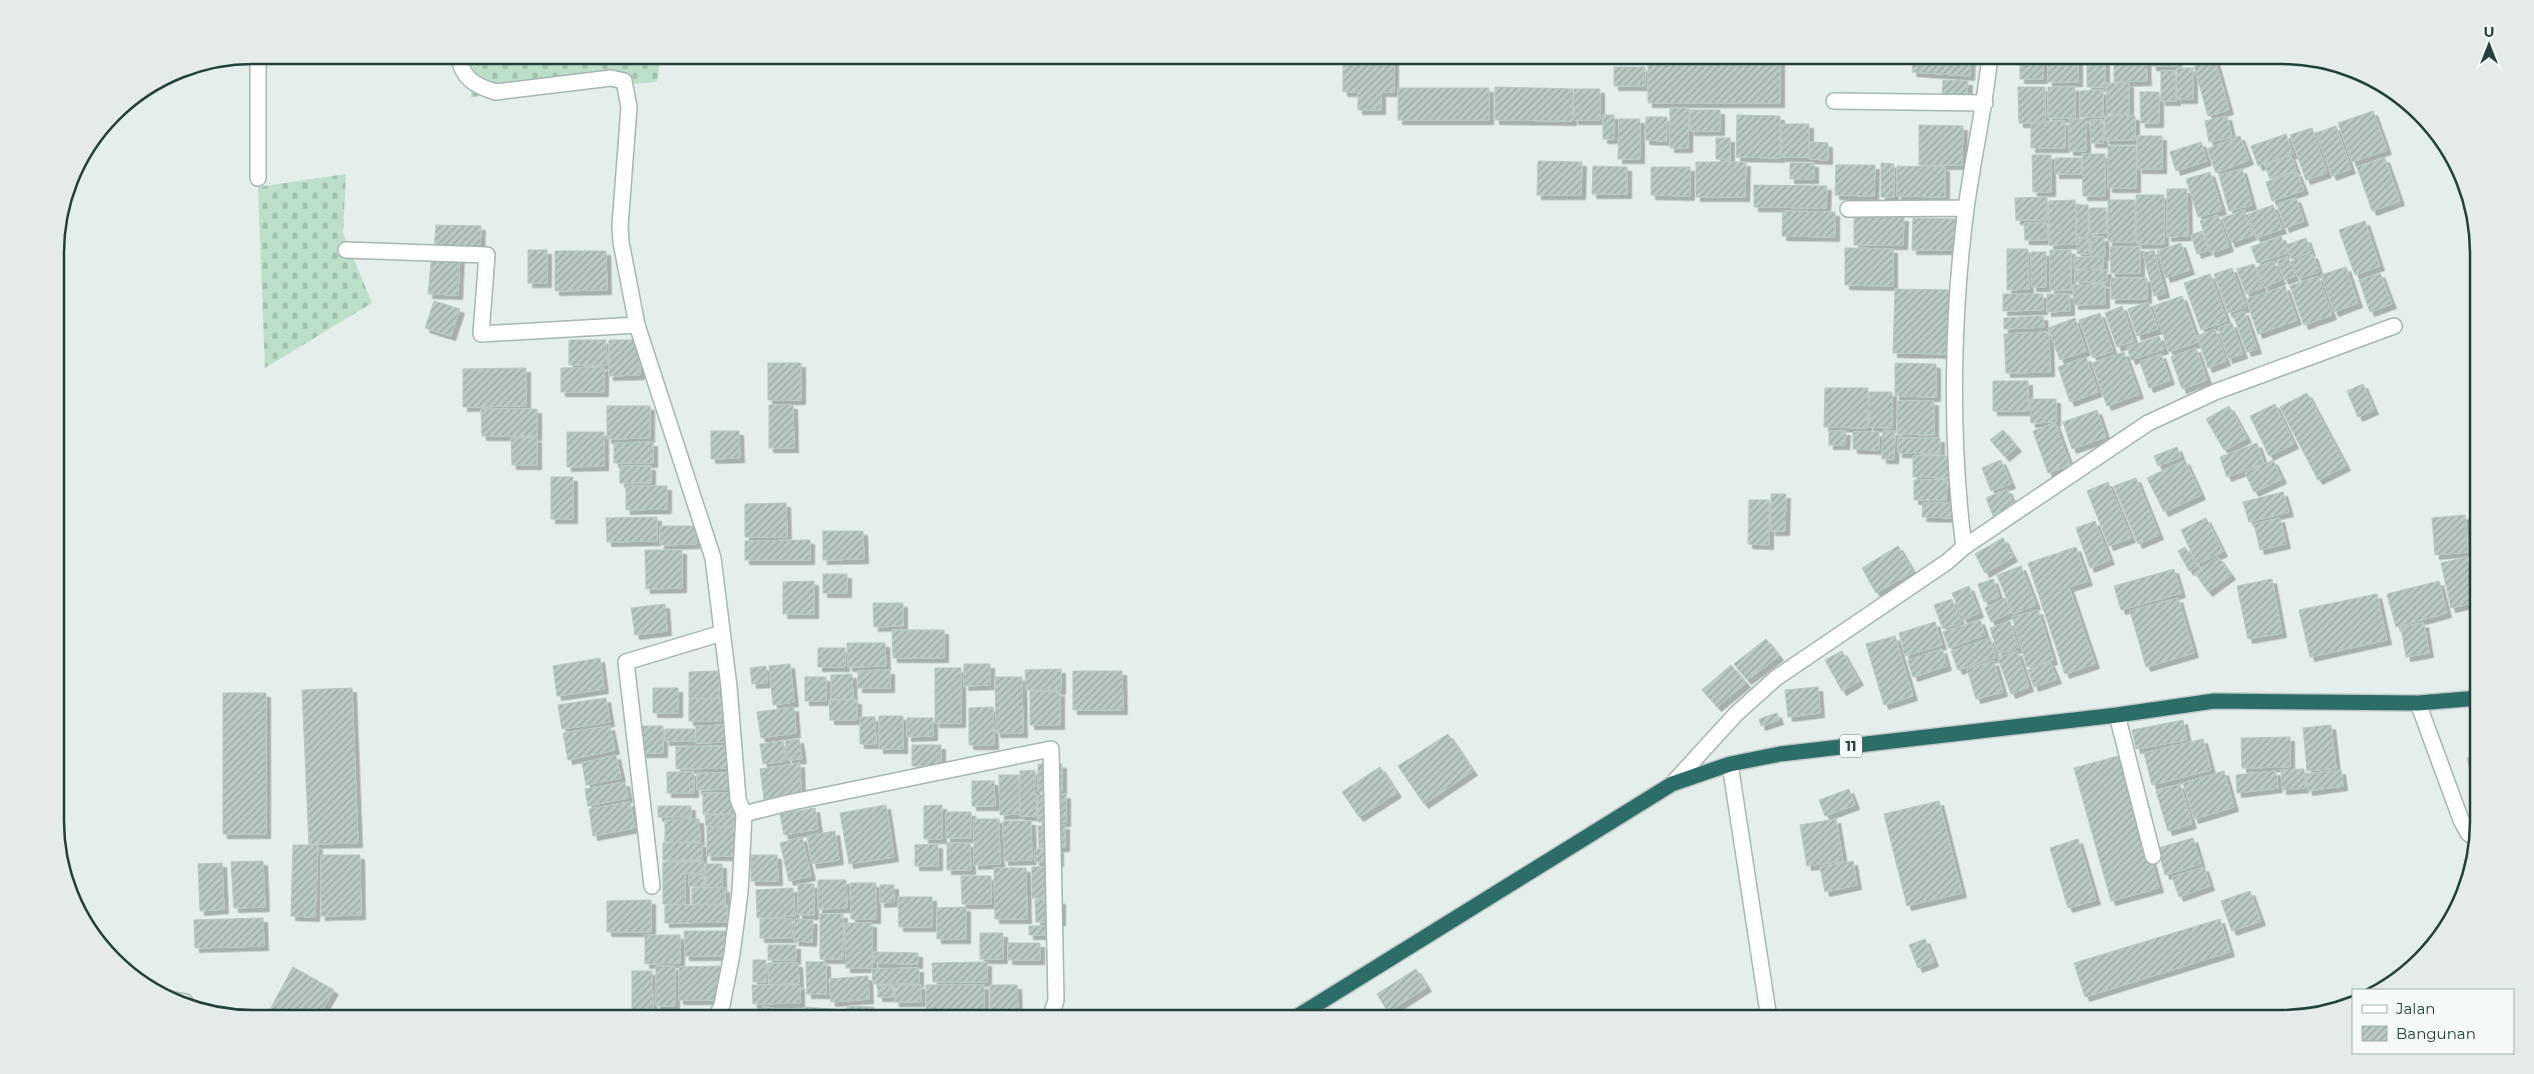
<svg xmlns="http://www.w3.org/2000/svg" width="2534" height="1074" font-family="Montserrat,sans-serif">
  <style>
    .cemetery { fill: url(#cemetery-stones) }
    .building { fill: url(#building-hatch); stroke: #b6c8c3; filter: url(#shadow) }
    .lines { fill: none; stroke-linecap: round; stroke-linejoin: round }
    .street-casing { stroke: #a6b6b3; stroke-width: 18 }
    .highway-casing { stroke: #c1cac8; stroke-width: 18 }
    .street { stroke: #fff; stroke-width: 15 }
    .highway { stroke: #2d6d68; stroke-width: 15 }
    .labels { text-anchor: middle; stroke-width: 5; stroke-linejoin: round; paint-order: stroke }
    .shield { fill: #f5faf8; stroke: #627874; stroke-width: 1 }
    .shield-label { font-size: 14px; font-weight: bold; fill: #23403c }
    .rim { fill: none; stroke: #23403c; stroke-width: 2.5 }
  </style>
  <defs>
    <pattern id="cemetery-stones" width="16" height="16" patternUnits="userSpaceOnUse" patternTransform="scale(1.25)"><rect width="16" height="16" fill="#bcdfca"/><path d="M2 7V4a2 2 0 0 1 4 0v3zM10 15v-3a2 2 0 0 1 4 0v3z" fill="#a1c0ae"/></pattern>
    <pattern id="building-hatch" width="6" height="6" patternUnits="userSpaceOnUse" patternTransform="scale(1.25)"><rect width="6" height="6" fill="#b9c9c4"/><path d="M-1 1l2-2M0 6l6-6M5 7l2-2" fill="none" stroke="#96a5a0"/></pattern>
    <filter id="shadow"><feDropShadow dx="4.5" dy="4.5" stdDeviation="0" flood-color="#0004"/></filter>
  </defs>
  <rect width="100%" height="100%" fill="#e4eeeb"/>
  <path class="cemetery" d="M471,55h190l-4,27 -186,15z
    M346,174l-3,59 29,70 -107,65 -7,-181z"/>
  <path class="building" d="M1648,55h132v48h-132z
    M1914,55h57l-1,21 -58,-4z
    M2020,55h23v24h-23z
    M2048,55h30v27h-30z
    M2114,55h32l1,26 -33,1z
    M2152,55h25v11h-25z
    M2087,59h18v28h-18z
    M1343,60h51v32h-13v18h-23v-18h-15z
    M2215,60l14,50 -21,6 -14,-50z
    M1614,67h31v19h-31z
    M2177,68h16v31h-16z
    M2161,71h14l1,30h-15z
    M1943,80l25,1 -1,15 -25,-2z
    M2106,83h23v31h-22z
    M1495,87l78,2 -1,32 -77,-1z
    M2018,87h27v36h-26z
    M2048,87h27v31h-27z
    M1398,88h91v32h-91z
    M1574,89h26v31h-26z
    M2103,90v27h-23v-26z
    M2140,92h19v31h-18z
    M1670,108h19l-1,40h-18z
    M1690,110h30v21h-30z
    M2373,111l14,39 -35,12 -14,-39z
    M1603,115h11v24h-11z
    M1737,115l43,1v42l-44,-1z
    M2105,116h30v24h-30z
    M2227,116l5,21 -23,5 -4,-21z
    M1646,117h21v24l-22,-1z
    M1619,119h21v40h-22z
    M2069,119h17v32h-17z
    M2090,120h13v23h-12z
    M2065,121v27h-34v-26z
    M1782,124h27v33h-28z
    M1919,125l44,1 -1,39h-43z
    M2336,126l15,43 -19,7 -16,-43z
    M2312,128l15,45 -21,7 -16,-45z
    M2286,134l7,20 -35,12 -7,-20z
    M2137,136h25v33h-24z
    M2240,136l9,24 -33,13 -9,-24z
    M1716,138h14v22l-14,-1z
    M1810,142l18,1v17l-19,-1z
    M2201,142l6,19 -31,10 -6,-19z
    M2108,146h28v42h-28z
    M2082,154h23v42h-22z
    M2032,155h19v37h-18z
    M2291,156l5,14 -26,9 -5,-14z
    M2055,158h26v16h-26z
    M2385,158l15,43 -28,10 -15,-44z
    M1538,161l44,1 -1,33h-44z
    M1696,162h50l-1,35h-49z
    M1790,163h24v16h-24z
    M1881,163l13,1v33h-13z
    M1836,165h39l-1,31 -39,-1z
    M1593,166l34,1v27h-35z
    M1897,166l48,1v30l-48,-1z
    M1651,167h39v29l-39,-1z
    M2242,169l10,36 -23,6 -10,-36z
    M2210,172l12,38 -24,7 -12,-38z
    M2297,172l7,18 -32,11 -6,-19z
    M1754,185l73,1 -1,22 -72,-1z
    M2167,189h20l1,47 -21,1z
    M2136,195h28v49h-27z
    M2047,197v23h-31l-1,-22z
    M2296,198l8,23 -19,7 -8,-24z
    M2075,200l1,44 -27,1v-44z
    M2108,200h27v42h-27z
    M2077,205h11v32h-11z
    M2273,205l9,24 -26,9 -8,-24z
    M2090,208h16v25l-16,1z
    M2244,210l9,25 -22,8 -9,-25z
    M1783,211l52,1v25l-53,-1z
    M2218,215l11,32 -18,6 -11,-32z
    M1854,216l50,1 -1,28h-49z
    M1913,218l47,1 -1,31h-47z
    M2365,221l15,45 -25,9 -16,-45z
    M2024,223h23v17h-22z
    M436,225l45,1 -1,26h-46z
    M2202,231l6,19 -11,4 -6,-19z
    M2281,236l6,17 -30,10 -6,-16z
    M2091,237h13l1,19h-14z
    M2306,238l5,14 -20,7 -5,-14z
    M2077,239h12v15h-12z
    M2181,243l9,27 -24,8 -9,-27z
    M2110,247h30v26h-29z
    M1845,248l48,1v37l-48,-1z
    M2007,249h21l1,40 -22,1z
    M528,250h19v33h-19z
    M2050,250h21v40h-21z
    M2154,250l11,43 -11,3 -11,-43z
    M555,251h51l1,39 -52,1z
    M2031,252h15v35h-14z
    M432,254h28l-2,41 -30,-1z
    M2313,254l6,18 -21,7 -6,-18z
    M2074,257h29v11l-29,1z
    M2288,257l7,19 -11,4 -7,-20z
    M2274,261l7,19 -17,7 -7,-20z
    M2254,264l8,24 -16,6 -9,-25z
    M2346,267l12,36 -24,9 -13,-37z
    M2232,268l14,39 -18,6 -14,-39z
    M2107,270v12h-32v-11z
    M2380,273l12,31 -22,8 -11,-32z
    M2210,274l17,47 -26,9 -17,-47z
    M2318,276l14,39 -28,10 -14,-39z
    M2111,278h36v21h-36z
    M2105,284v20l-31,1 -1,-20z
    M2285,286l12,34 -39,14 -12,-35z
    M1895,289l55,1 -1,64 -56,-1z
    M2003,294h40v16l-40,1z
    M2047,294h23v17l-23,1z
    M2182,296l16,46 -29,10 -16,-46z
    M434,301l26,8 -9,27 -26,-8z
    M2148,302l10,27 -21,7 -9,-27z
    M2122,306l12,35 -17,6 -12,-34z
    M2244,311l13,38 -10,3 -14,-37z
    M2100,313l13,38 -20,7 -14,-38z
    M2043,316l1,11 -40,2v-11z
    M2075,318l11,33 -26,9 -12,-32z
    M2232,323l11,31 -15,5 -10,-31z
    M2215,329l11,32 -18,7 -11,-32z
    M2049,332l1,40 -44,1 -2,-39z
    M2159,336l5,13 -33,11 -4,-13z
    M569,340h37l1,25h-38z
    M609,340h30l1,35 -31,1z
    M2196,348l11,32 -25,9 -11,-32z
    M2124,352l15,42 -32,12 -15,-43z
    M2161,354l9,26 -21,8 -9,-26z
    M2086,357l12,35 -28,10 -12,-35z
    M768,363h33v37h-33z
    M1895,363l41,1v33l-41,-1z
    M604,367v25h-43v-24z
    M526,368v38l-63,1v-38z
    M1993,381h35v30h-35z
    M2363,384l11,26 -16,7 -11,-26z
    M1825,388h43l-1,40 -43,-1z
    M1870,392h22v36l-23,-1z
    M2307,393l39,73 -28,14 -38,-73z
    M2030,399h26v23l-25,1z
    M1898,401h36v34l-37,-1z
    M2275,404l19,40 -25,12 -19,-40z
    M769,405h24l1,43h-25z
    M607,406h43v32l-43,1z
    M2229,406l18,32 -23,12 -18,-31z
    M481,409h56v27h-55z
    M2097,410l9,27 -34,12 -9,-27z
    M2055,423l15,42 -22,8 -15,-42z
    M2003,430l14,17 -12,10 -15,-17z
    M711,431h28l1,27 -29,1z
    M1829,431h17l-1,14h-16z
    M1883,431h12l-1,28h-12z
    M567,432h37v34l-37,1z
    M1853,432h26v18l-26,-1z
    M511,438h26v27h-25z
    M1898,438h42v16l-42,-1z
    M653,442v21h-39v-20z
    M2257,443l7,20 -37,14 -7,-20z
    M2177,447l4,10 -23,9 -4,-10z
    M1913,456h40l-1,22 -39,-1z
    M2001,460l10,24 -20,7 -9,-23z
    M2185,460l16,35 -37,17 -17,-34z
    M2273,460l9,19 -28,13 -9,-19z
    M620,466h31v17h-31z
    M551,477h22v42h-22z
    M2136,478l23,57 -21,9 -24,-58z
    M1914,480h33l-1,20h-32z
    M2108,482l23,56 -22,8 -22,-55z
    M626,486h41v23l-41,1z
    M2007,489l9,20 -22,9 -8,-20z
    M2283,492l6,20 -40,10 -6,-20z
    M1771,494h15l-1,37h-14z
    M1749,500h20v45l-21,-1z
    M786,503l1,34h-42v-33z
    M1923,503h34v15l-35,-1z
    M2465,515l3,37 -33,3 -3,-37z
    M657,517v24l-50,1 -1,-24z
    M2206,518l17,34 -26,12 -16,-34z
    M2280,518l6,26 -26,6 -6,-26z
    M2095,521l15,39 -20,8 -14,-40z
    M660,526h35l1,18 -36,1z
    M823,531h40l1,28 -41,1z
    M2003,538l10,19 -28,16 -10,-19z
    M810,540v20h-65v-19z
    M1898,546l15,26 -37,21 -14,-25z
    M2076,547l12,34 -19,6 26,77 -30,10 -37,-111z
    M2185,547l12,20 -8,4 -11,-20z
    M645,550h37v38l-36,1z
    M2218,557l13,18 -23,17 -13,-19z
    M2467,557l10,45 -26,6 -10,-45z
    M2021,566l15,39 -23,9 -16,-39z
    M2174,569l7,24 -60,17 -7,-24z
    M2478,572v30h-1l-5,-29z
    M823,574h24v19h-24z
    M1993,579l6,18 -15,5 -6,-18z
    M2272,579l10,54 -34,6 -11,-53z
    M814,581v33h-31v-32z
    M2439,581l8,32 -51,14 -9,-33z
    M1969,586l10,27 -16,7 -11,-27z
    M2377,594l10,46 -77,17 -11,-47z
    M2005,598l7,14 -21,10 -6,-14z
    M2178,598l16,55 -48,14 -16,-56z
    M1952,599l9,24 -18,6 -9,-24z
    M873,603h30v23l-29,1z
    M665,604l2,27 -32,4 -4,-27z
    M2038,610l15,50 -26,7 -15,-50z
    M1980,620l5,15 -36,13 -6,-16z
    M2010,621l8,27 -20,6 -8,-26z
    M1935,622l7,23 -37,11 -6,-23z
    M2424,623l5,30 -23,4 -5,-30z
    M892,630h52v28h-51z
    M1895,636l18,60 -29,9 -18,-61z
    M1990,638l6,19 -38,13 -7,-19z
    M1766,639l13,17 -32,24 -13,-16z
    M847,643h38l1,23 -38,1z
    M818,648h27v19h-27z
    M1942,649l5,17 -34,11 -5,-17z
    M1842,651l17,30 -17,10 -17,-31z
    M2017,651l12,36 -18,7 -13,-36z
    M600,658l4,31 -47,7 -4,-30z
    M1994,661l9,31 -27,7 -9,-30z
    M2050,662l7,17 -23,8 -6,-17z
    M790,664l4,38 -21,3 -4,-39z
    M964,664h26v21l-26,1z
    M1731,665l15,18 -29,24 -15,-17z
    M766,666l1,17 -15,1 -2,-16z
    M935,668h26v55h-26z
    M1061,669v21h-35l-1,-20z
    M890,670v18h-32v-17z
    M719,671v27h-30v-26z
    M1073,671h49l1,39h-50z
    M852,674l1,25h-22v-24z
    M805,677h21v24h-21z
    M995,677h27l1,56h-27z
    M1818,687l2,26 -32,4 -3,-27z
    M352,688l6,155 -49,1 -7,-154z
    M653,688h25v25h-25z
    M1030,692h30v33h-30z
    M223,693h43v141h-43z
    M606,698l4,24 -48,7 -4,-24z
    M689,699h32v22h-32z
    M829,700h28v20h-27z
    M794,707l2,26 -35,5 -4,-26z
    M993,707l1,38h-25v-37z
    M1777,713l2,7 -18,6 -2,-7z
    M879,716h24v33h-24z
    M860,717h15l1,27h-16z
    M907,718h26v18l-26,1z
    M2183,720l4,20 -51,9 -4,-19z
    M731,725v17l-35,1v-17z
    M2331,725l5,43 -29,3 -4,-43z
    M610,726l5,24 -47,10 -5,-27z
    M642,726h21v27h-21z
    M665,729h30v12h-30z
    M1448,734l25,37 -49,33 -26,-38z
    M2290,737v30l-48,1 -1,-30z
    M799,739l3,20 -14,1 -3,-19z
    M2203,739l8,31 -59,15 -8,-32z
    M783,741l3,20 -23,3 -3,-20z
    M912,745h29v21h-29z
    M728,746v22l-52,1v-22z
    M616,755l5,23 -35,7 -4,-22z
    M2122,755l37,133 -48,13 -37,-133z
    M2479,755v26l-6,2 -6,-25z
    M800,763l1,30 -37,6 -4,-30z
    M1038,764h24v27l-24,1z
    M1380,767l17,26 -38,24 -17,-25z
    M2304,769l1,19 -23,2 -1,-20z
    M1035,770l1,46h-16v-45z
    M2341,770l2,16 -35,5 -2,-17z
    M2224,771l10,36 -40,12 -11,-36z
    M2276,771l2,17 -41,5 -1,-18z
    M667,772h27v21h-27z
    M697,773h35v16l-35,1z
    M999,775h20v39l-19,1z
    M972,781h22l1,25h-23z
    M625,782l3,16 -40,8 -3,-17z
    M2180,784l12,40 -24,7 -12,-40z
    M1849,789l6,16 -30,11 -6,-16z
    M703,793h33l1,21h-34z
    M1066,794v28h-28v-27z
    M1939,801l23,92 -55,13 -23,-92z
    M630,802l5,26 -42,8 -4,-27z
    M886,805l8,52 -45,7 -9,-51z
    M942,805v34h-18v-33z
    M658,806h33v11h-33z
    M815,808l3,21 -34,6 -4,-21z
    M946,812h25v26h-25z
    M705,815h31v11h-30z
    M699,819l1,22 -35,1v-22z
    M974,819h25l1,45 -26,1z
    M1836,819l7,42 -36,5 -7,-41z
    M1003,821h28l1,39 -28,1z
    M1065,825v22l-26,1 -1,-22z
    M707,827h31v29h-31z
    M835,831l4,29 -27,4 -5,-28z
    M802,837l9,39 -22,5 -9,-38z
    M2193,838l8,26 -36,11 -7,-27z
    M2078,839l18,61 -28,8 -18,-60z
    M663,843h39v17h-39z
    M947,843h23l1,27h-24z
    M938,844v22h-23v-21z
    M293,845h25l-3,72 -24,-1z
    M1035,849h24v13h-24z
    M321,855h39l1,60 -40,1z
    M751,855h26l1,26h-27z
    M263,861l2,46 -31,1 -3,-46z
    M1853,861l4,24 -32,7 -5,-25z
    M663,862h41v11h-19v31h-22z
    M222,863l2,46 -24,2 -2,-47z
    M706,864h16v23h-16z
    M1032,867h25v31h-25z
    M2204,867l6,19 -31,11 -7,-20z
    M994,868h32l1,51h-32z
    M689,875h15v11h-15z
    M961,876h30v28h-29z
    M818,880h28l1,28 -29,1z
    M850,883h26v36h-25z
    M798,884h16v31h-16z
    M880,885h14v17l-14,1z
    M692,888h33v16h-33z
    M793,888l2,28 -38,2 -1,-28z
    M2250,891l11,30 -29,10 -11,-30z
    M898,897h34v30h-33z
    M651,900v32h-44v-31z
    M1035,900h26v21l-25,1z
    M665,905h62v17l-62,1z
    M966,907v32h-29v-31z
    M820,914h23v45h-23z
    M263,918l1,28 -69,2 -1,-28z
    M760,919h32v19h-32z
    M795,919l18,1 -1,22 -18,-1z
    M2220,919l10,33 -145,45 -11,-34z
    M845,923h27v45h-26z
    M1029,926h25v9h-25z
    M684,931h45v25h-44z
    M980,933h23v26h-23z
    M645,935h35v28l-35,1z
    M1925,939l9,23 -16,6 -9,-23z
    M1008,943h32v17h-32z
    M768,945h28v15h-28z
    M874,952l44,1v11l-44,-1z
    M753,960h13v22h-13z
    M806,962h20v32h-19z
    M987,962v20h-54l-1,-19z
    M768,963h30l1,20 -30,1z
    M656,966h19v40h-19z
    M720,966l1,34h-42v-33z
    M293,967l41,23 -17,29h-42l-8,-4z
    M919,968v15l-46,1 -1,-15z
    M1416,969l11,18 -39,25 -11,-18z
    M632,971h20l1,40h-21z
    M868,976l1,23 -38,3 -2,-23z
    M752,985h48v18l-47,1z
    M895,985h26v17h-26z
    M926,985h58v27l-58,1z
    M990,985h27l1,31h-28z
    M878,986h15v11h-15z
    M762,1006l35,7 -1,6h-37z
    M847,1006l27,1v12h-27z
    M806,1007l38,3 -1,9h-38z
    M966,1015v4h-33v-3z"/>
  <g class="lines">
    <g class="street-casing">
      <path id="street" d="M258,55v123
        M459,55c2,23 16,31 37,37l115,-14 13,3 5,26 -9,119 1,16 16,83 76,233 16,129 9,112 6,15 -4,78 -8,62 -10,51 -7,14
        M1834,101l151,2
        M1848,209l118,-1
        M346,250l141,5 -6,79 156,-9
        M1964,547l184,-124 67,-31 179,-66
        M2418,703l43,117 7,13 8,6
        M2117,715l36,141
        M1730,764l39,255
        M1672,784l64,-70 40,-36 171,-116 17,-15c-14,-106 -12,-232 2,-338 7,-52 19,-102 24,-154
        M744,814l39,-10 268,-55 5,251 -6,19
        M652,886l-26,-224 96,-29
        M169,999l16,3 1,4"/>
    </g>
    <g class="highway-casing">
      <path id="highway" d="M1293,1019l379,-235 58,-20 50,-10 337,-39 97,-14 204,2 61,-5"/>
    </g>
    <use href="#street" class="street"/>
    <use href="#highway" class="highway"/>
  </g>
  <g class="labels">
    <rect class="shield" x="1840" y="734.5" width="22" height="23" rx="4"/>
    <g class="shield-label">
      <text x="1851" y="751">11</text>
    </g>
  </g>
  <path d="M0 0H2534V1074H0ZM253 64H2281A189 189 0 0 1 2470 253V821A189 189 0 0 1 2281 1010H253A189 189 0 0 1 64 821V253A189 189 0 0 1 253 64Z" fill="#e4ebe9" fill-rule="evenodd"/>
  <path class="rim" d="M253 64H2281A189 189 0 0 1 2470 253V821A189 189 0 0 1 2281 1010H253A189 189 0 0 1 64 821V253A189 189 0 0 1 253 64Z"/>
  <rect x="2352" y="989" width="162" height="65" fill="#f5faf8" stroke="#a1b0ad"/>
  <rect x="2362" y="1005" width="25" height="8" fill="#ffffff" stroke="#a1b0ad"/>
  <text x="2396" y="1014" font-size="15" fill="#23403c">Jalan</text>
  <rect x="2362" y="1026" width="25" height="15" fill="url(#building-hatch)" stroke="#a1b0ad"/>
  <text x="2396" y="1039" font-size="15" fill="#23403c">Bangunan</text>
  <g transform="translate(2489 45)" stroke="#f5faf8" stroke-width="4" paint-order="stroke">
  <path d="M0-4L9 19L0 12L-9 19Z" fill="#23403c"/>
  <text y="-8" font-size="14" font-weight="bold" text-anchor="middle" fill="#23403c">U</text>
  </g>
</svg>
